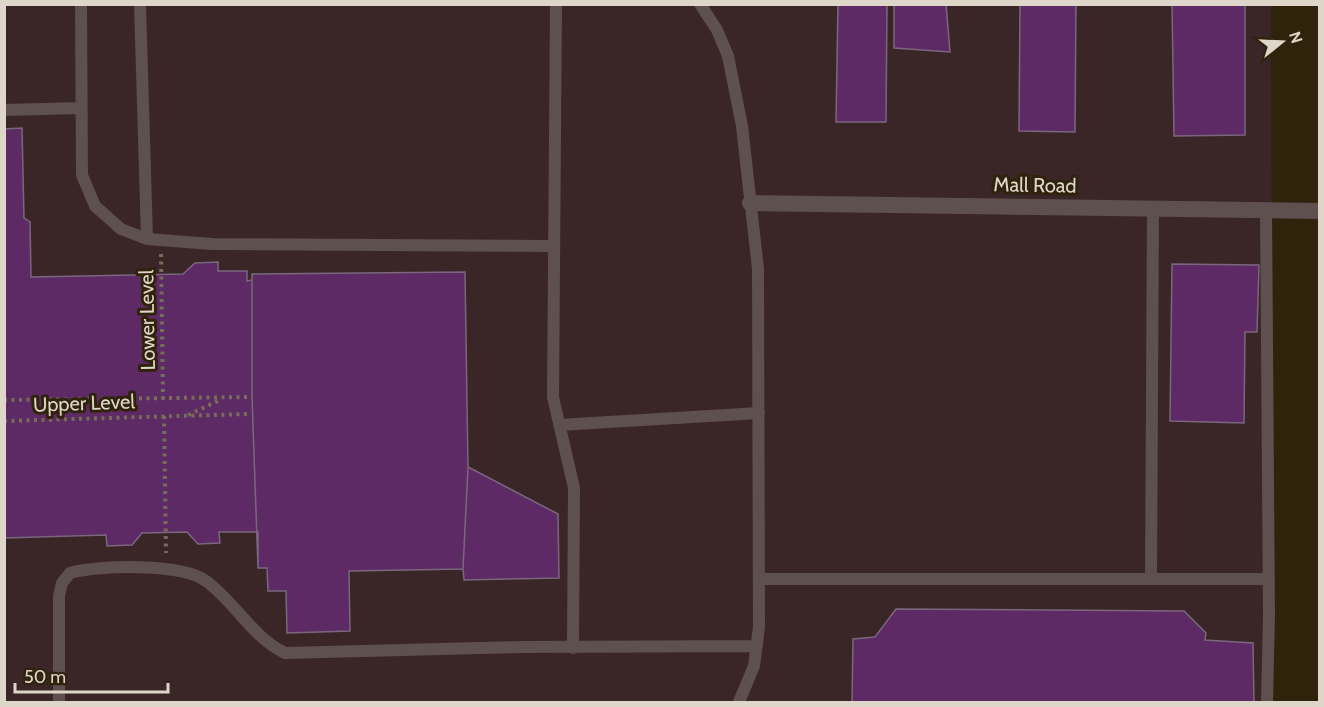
<svg xmlns="http://www.w3.org/2000/svg" width="1324" height="707" font-family="Cabin,sans-serif">
  <style>
    .commercial { fill: #3a2627 }
    .building { fill: #5e2a65; stroke: #7a677d; stroke-width: 1.5 }
    .lines { fill: none; stroke-linecap: round; stroke-linejoin: round }
    .path { stroke: #776c58; stroke-width: 4; stroke-dasharray: 3 4.5; stroke-linecap: butt }
    .service { stroke: #5e504f; stroke-width: 12 }
    .minor { stroke: #5e504f; stroke-width: 16 }
    .labels { text-anchor: middle; stroke-width: 6; stroke-linejoin: round; paint-order: stroke }
    .street-label { font-size: 20px; fill: #ded6c8; stroke: #30230c }
  </style>
  <rect width="100%" height="100%" fill="#30230c"/>
  <path class="commercial" d="M4,5h1267l2,697h-1268z"/>
  <path class="building" d="M838,4h49l-1,118h-50z
    M894,4h52l4,48 -56,-4z
    M1020,4h56l-1,128 -56,-1z
    M1172,4h73v131l-71,1z
    M22,128l2,90 6,4 1,55 152,-3 12,-11 23,-1v9h29v10l5,-1v-6l213,-2 3,195 90,47 1,64 -95,2 -1,-11 -114,2 1,60 -63,2 -1,-42h-18l-1,-23h-9v-36h-39l1,11 -22,1 -11,-12 -45,1 -10,12 -25,1 -1,-11 -102,3v-409z
    M1172,264l87,1 -2,67h-12l-1,91 -74,-2z
    M465,272l3,195 -5,102 -114,2 1,60 -63,2 -1,-42h-18l-1,-23h-9l-6,-171v-123z
    M896,609l288,2 22,22 -1,7 48,3 1,59h-402l1,-63 22,-2z"/>
  <g class="lines">
    <path class="path" d="M161,254l2,145
      M4,400l248,-3
      M188,415l34,-16
      M164,416l2,137
      M4,421l245,-7"/>
    <path class="service" d="M81,4l1,171 13,31 26,23 26,10 65,5 341,2
      M140,4l7,235
      M556,4l-3,393 21,91 -1,160
      M700,4l17,26 11,26 14,70 16,143 1,358 -5,39 -15,36
      M4,110l77,-2
      M1266,210l3,406 -2,86
      M559,425l200,-12
      M759,579h510
      M1151,579l2,-371
      M59,702v-106l3,-13 8,-10c29,-8 112,-10 136,8 29,21 46,56 79,72l239,-6 233,-1"/>
    <path class="minor" d="M750,203l570,8"/>
  </g>
  <g class="labels">
    <g class="street-label">
      <text transform="translate(1035 185) rotate(1)" y="7">Mall Road</text>
      <text transform="translate(147 320) rotate(-91)" y="7">Lower Level</text>
      <text transform="translate(84 403) rotate(-2)" y="7">Upper Level</text>
    </g>
  </g>
  <rect width="1324" height="707" fill="none" stroke="#ded6c8" stroke-width="12"/>
  <g transform="translate(1282 42) rotate(72)" stroke="#30230c" stroke-width="4.5" paint-order="stroke">
  <path d="M0-4.5L10 22L0 15L-10 22Z" fill="#ded6c8"/>
  <text y="-9" font-size="16" font-weight="bold" text-anchor="middle" fill="#ded6c8">N</text>
  </g>
  <path d="M15 683v9h153v-9" fill="none" stroke="#ded6c8" stroke-width="3"/>
  <text x="24" y="683" font-size="18" fill="#ded6c8" stroke="#30230c" stroke-width="4.5" paint-order="stroke">50 m</text>
</svg>
